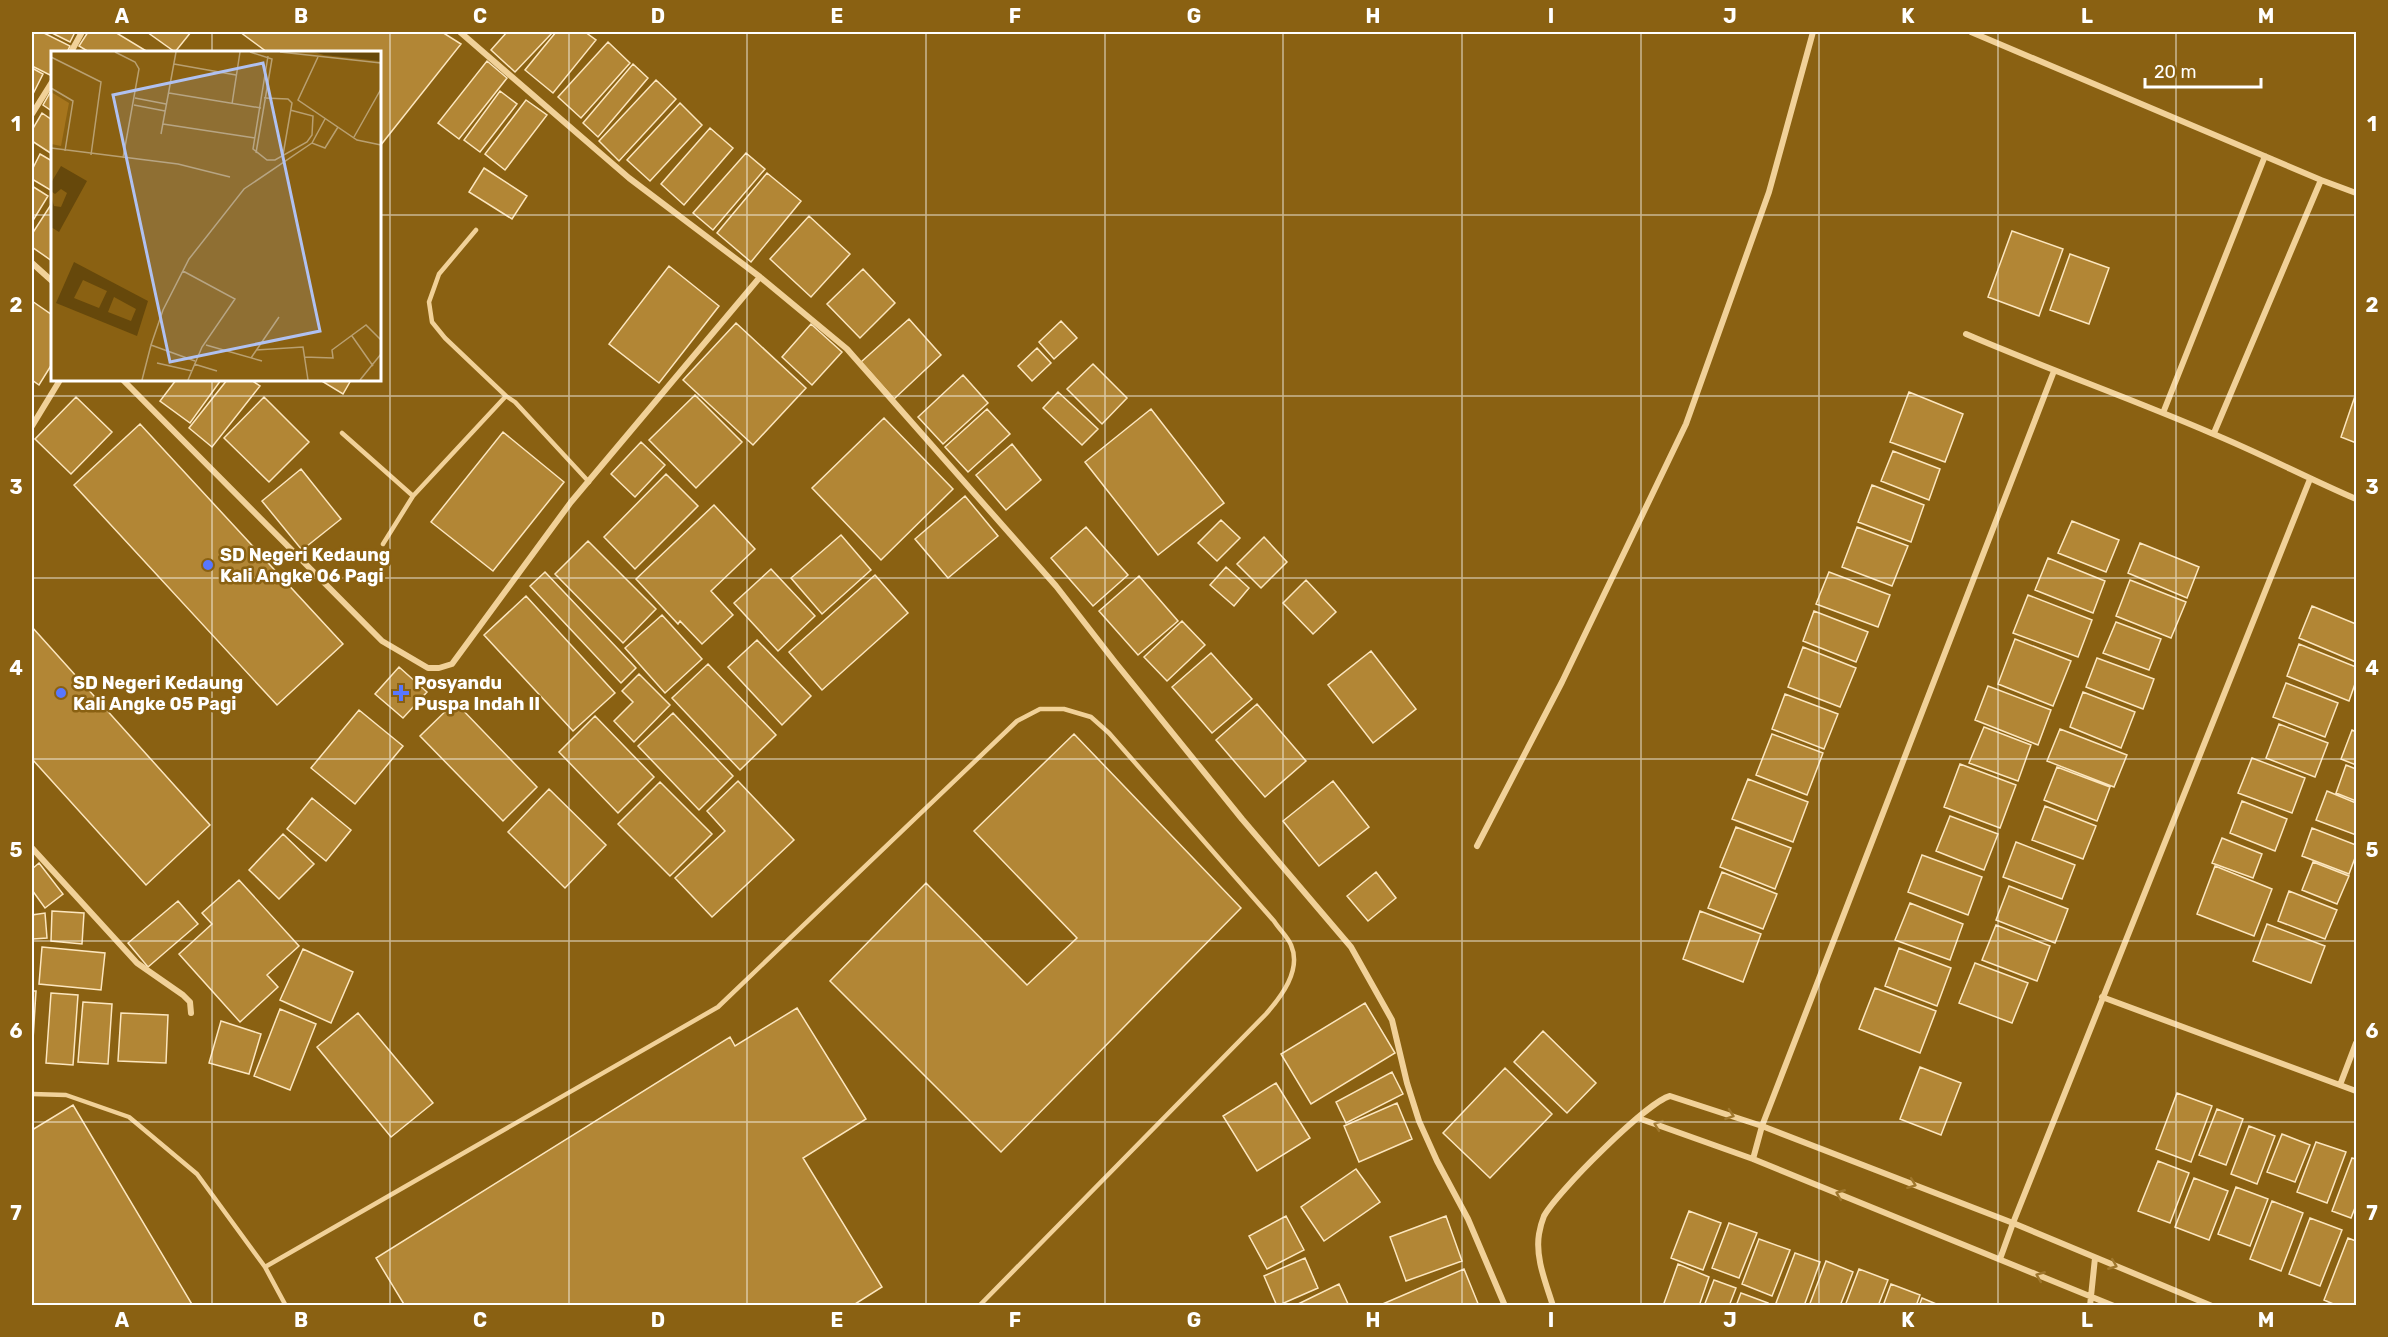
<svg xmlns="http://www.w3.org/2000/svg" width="2388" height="1337" font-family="Rubik,sans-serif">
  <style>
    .building { fill: #b28635; stroke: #fce6be; stroke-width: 1.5 }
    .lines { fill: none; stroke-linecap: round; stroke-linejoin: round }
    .service { stroke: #f1d198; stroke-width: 4.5 }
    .minor { stroke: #f1d198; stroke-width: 6 }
    .oneway { stroke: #9f772d }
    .grid { fill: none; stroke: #fff; stroke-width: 1.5; stroke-opacity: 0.55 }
    .poi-dot { fill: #5877ff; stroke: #8a6112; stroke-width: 2 }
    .labels { text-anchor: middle; stroke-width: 5; stroke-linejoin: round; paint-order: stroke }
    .poi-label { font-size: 18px; font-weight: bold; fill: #fff; stroke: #8a6112; text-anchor: start }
    .inset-road { fill: none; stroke: #b9a071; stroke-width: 1.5 }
    .view { fill: #b0c1f1; fill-opacity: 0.15; stroke: #b0c1f1; stroke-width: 3 }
    .inset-edge { fill: none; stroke: #fff; stroke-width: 3 }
    .neatline { fill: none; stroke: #fff; stroke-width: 2 }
    .grid-label { font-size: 20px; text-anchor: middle; font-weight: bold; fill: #fff }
  </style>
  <rect width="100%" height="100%" fill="#8a6112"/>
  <path class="building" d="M32,32h10l28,14 -3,6h-15v24l-20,-10z
    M50,32h25l-5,10z
    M88,32h27l33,20h-59l-10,-6z
    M147,32h44l-16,20z
    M240,32h202l19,12 -81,102v-94h-113z
    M507,32h46l-38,40 -24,-22z
    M556,32h29l11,8 -43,53 -28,-23z
    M608,42l22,21 -49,55 -23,-21z
    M487,61l20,17 -48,61 -21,-16z
    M633,64l15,14 -50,59 -15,-14z
    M32,68l11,6 -11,22z
    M656,80l20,19 -57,62 -20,-20z
    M52,89v22l-9,-6z
    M500,91l17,13 -37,48 -16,-12z
    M526,100l21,15 -42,55 -20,-16z
    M680,103l22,22 -52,56 -23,-21z
    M42,113l10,7v34l-20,-13v-11z
    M710,128l23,20 -49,57 -23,-21z
    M746,153l19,16 -52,61 -20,-17z
    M40,154l12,7v30l-20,-12v-9z
    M484,168l43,28 -15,23 -43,-27z
    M767,173l34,28 -50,61 -34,-29z
    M32,186l16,10 -16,26z
    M52,203v58l-20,-14v-13z
    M809,216l41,38 -39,43 -41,-38z
    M2012,231l51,18 -24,67 -51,-19z
    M2070,254l39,14 -20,56 -39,-14z
    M669,266l50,40 -60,77 -50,-39z
    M863,269l32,34 -35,35 -33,-34z
    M32,301l20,14v49l-13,21 -7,-5z
    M909,319l32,36 -47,44 -33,-37z
    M1061,321l16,17 -23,21 -15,-17z
    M736,323l70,65 -53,57 -70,-65z
    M811,324l31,28 -30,33 -30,-28z
    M1037,348l14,15 -19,18 -14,-15z
    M1093,364l34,34 -25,26 -35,-35z
    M963,375l25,28 -45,41 -25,-27z
    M176,380h45l-31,43 -30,-22z
    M227,380h24l9,6 -48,61 -23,-19z
    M320,380h31l-8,14z
    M1058,392l40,37 -16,16 -39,-37z
    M1909,392l54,22 -18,48 -55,-20z
    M2356,393v50l-15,-6z
    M695,395l47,47 -46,46 -47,-48z
    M76,397l36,35 -41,42 -36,-35z
    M264,397l45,45 -40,40 -45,-44z
    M987,409l23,25 -42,38 -23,-25z
    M1151,409l73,94 -66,52 -73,-93z
    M884,418l69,71 -72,71 -69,-72z
    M140,424l203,220 -66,61 -203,-220z
    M503,432l61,50 -71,89 -62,-49z
    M641,442l24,23 -30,32 -24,-23z
    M1012,444l29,36 -35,30 -30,-35z
    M1893,451l47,18 -11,31 -48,-19z
    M301,469l40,50 -39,31 -40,-49z
    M666,474l32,32 -63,63 -31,-32z
    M1872,485l52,20 -13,37 -53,-20z
    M965,496l33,40 -50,42 -33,-39z
    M714,505l41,44 -44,42 22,24 -31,29 -22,-23 -2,3 -42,-45z
    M1221,520l19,18 -23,23 -19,-18z
    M2072,521l47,19 -13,32 -48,-19z
    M1086,527l42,48 -35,31 -42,-48z
    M1857,527l51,19 -16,40 -50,-19z
    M841,535l30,35 -49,44 -31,-36z
    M1264,537l23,25 -26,26 -24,-24z
    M588,541l68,68 -33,34 -68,-69z
    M2140,543l59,24 -12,31 -59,-25z
    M2048,558l57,23 -12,32 -58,-23z
    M1226,567l23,21 -15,18 -24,-21z
    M771,569l44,47 -37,35 -44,-48z
    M545,572l91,96 -15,15 -91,-97z
    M1829,572l61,23 -12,32 -62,-23z
    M875,575l33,38 -86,77 -33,-38z
    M1139,576l39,45 -40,34 -39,-44z
    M1306,580l30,32 -23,22 -30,-31z
    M2130,580l56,22 -15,36 -55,-22z
    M2028,595l64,25 -14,37 -65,-24z
    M526,596l89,97 -42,38 -89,-96z
    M2312,606l44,18v38l-57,-24z
    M1814,611l54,21 -12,30 -53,-21z
    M662,615l40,44 -37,34 -40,-45z
    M1182,621l23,24 -38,36 -23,-24z
    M2116,622l45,17 -12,31 -46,-17z
    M32,627l178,198 -64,60 -114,-126z
    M2015,639l56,22 -18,45 -55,-22z
    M757,640l54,56 -29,29 -54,-58z
    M2299,644l57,23v14l-7,20 -62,-25z
    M1803,647l53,21 -16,39 -52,-20z
    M1371,651l45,58 -43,34 -45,-58z
    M1211,653l41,46 -40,34 -40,-46z
    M2097,658l57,21 -11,30 -57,-22z
    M708,664l68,71 -36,35 -68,-72z
    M399,667l28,25 -24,26 -28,-24z
    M639,674l31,31 -36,37 -20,-21 19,-19 -11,-11z
    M2286,683l52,20 -13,34 -52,-20z
    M1988,686l63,24 -13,35 -63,-25z
    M2083,692l52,20 -14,36 -51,-21z
    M1785,694l53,20 -14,35 -52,-20z
    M455,702l82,85 -34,34 -83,-85z
    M1257,704l49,57 -41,36 -49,-57z
    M359,710l44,36 -48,58 -44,-36z
    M673,713l60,63 -34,34 -61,-64z
    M595,716l59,61 -36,36 -59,-61z
    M2279,724l49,19 -13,34 -49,-19z
    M1984,727l47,18 -13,36 -49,-18z
    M2060,729l67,26 -13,32 -67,-26z
    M2352,730l4,2v33l-15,-6z
    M1074,734l167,174 -240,244 -171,-171 96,-98 101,102 50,-47 -103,-107z
    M1772,734l51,19 -16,42 -51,-20z
    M2252,758l53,20 -13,35 -54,-20z
    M1960,764l56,21 -16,43 -56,-21z
    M2346,765l10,4v32l-20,-8z
    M2057,767l53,20 -13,34 -53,-21z
    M1748,779l60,23 -15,40 -61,-23z
    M738,781l56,59 -82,77 -37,-39 50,-47 -18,-20z
    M1333,781l36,46 -50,39 -36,-45z
    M660,782l52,52 -42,42 -52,-52z
    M549,789l57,56 -41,43 -57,-56z
    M2327,791l29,12v32l-40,-15z
    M312,798l39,32 -25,31 -39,-32z
    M2242,801l45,18 -12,32 -45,-18z
    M2045,806l51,20 -13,33 -51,-19z
    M1950,816l48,18 -14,36 -48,-19z
    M1736,827l55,21 -16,41 -55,-22z
    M2312,828l44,17v10l-7,19 -47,-18z
    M283,834l31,30 -35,35 -30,-29z
    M2222,838l40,16 -9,24 -41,-15z
    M2016,842l59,23 -13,34 -59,-22z
    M1922,855l60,22 -14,38 -60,-23z
    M2313,862l36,14 -12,28 -35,-14z
    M39,863l24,31 -18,14 -13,-18v-21z
    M2215,866l57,23 -18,47 -57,-22z
    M1376,872l20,26 -28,23 -21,-25z
    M1722,872l55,22 -14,35 -55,-21z
    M239,880l60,66 -32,29 11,12 -38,35 -61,-68 33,-30 -10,-11z
    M2009,886l59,23 -13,34 -59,-23z
    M2289,891l48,19 -12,29 -47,-18z
    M178,901l20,23 -50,43 -20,-24z
    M1910,903l53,21 -13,36 -55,-20z
    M52,911l32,2 -2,31 -31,-3z
    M1700,911l61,23 -18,48 -60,-23z
    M45,913l2,25 -14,1 -1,-24z
    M2267,924l58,22 -14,37 -58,-22z
    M1996,925l54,21 -13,35 -55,-21z
    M42,947l63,6 -4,37 -62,-6z
    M1899,948l52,20 -14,38 -52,-20z
    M303,949l50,23 -22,51 -51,-23z
    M1975,963l53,20 -16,40 -53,-20z
    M1875,988l61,23 -16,42 -61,-24z
    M32,991h4l-4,65z
    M51,993l27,2 -5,70 -27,-2z
    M83,1002l29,2 -4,60 -30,-2z
    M1365,1003l30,50 -84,51 -30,-50z
    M797,1008l69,111 -63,39 79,129 -30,19h-447l-29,-48 354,-221 5,9z
    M280,1009l36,15 -26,66 -36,-14z
    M121,1013l47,2 -2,48 -48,-2z
    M358,1013l75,90 -42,34 -74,-90z
    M221,1021l40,13 -12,40 -40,-11z
    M1543,1031l53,52 -29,30 -53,-51z
    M1920,1067l41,16 -20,52 -41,-16z
    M1505,1068l47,46 -62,64 -47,-45z
    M1392,1072l11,22 -57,29 -10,-21z
    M1276,1083l34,55 -53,33 -34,-55z
    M2177,1093l35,13 -21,56 -35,-13z
    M1397,1103l15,36 -53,23 -15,-36z
    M73,1105l120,201h-161v-176z
    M2217,1109l26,10 -17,46 -27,-10z
    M2249,1126l26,10 -18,48 -26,-10z
    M2282,1134l28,11 -15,37 -28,-10z
    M2316,1142l30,10 -19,51 -30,-11z
    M2352,1158l4,1v46l-5,13 -19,-7z
    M2158,1161l31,12 -19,50 -32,-12z
    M1356,1169l24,33 -56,39 -23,-34z
    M2194,1178l34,13 -19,49 -34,-13z
    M2236,1187l32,12 -18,47 -32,-12z
    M2272,1201l31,12 -22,58 -31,-12z
    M1689,1211l32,12 -18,47 -32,-12z
    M1286,1216l18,34 -37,19 -18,-33z
    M1446,1216l16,45 -56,20 -16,-44z
    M2310,1218l32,12 -22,56 -31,-12z
    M1729,1223l28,10 -18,45 -27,-10z
    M2348,1238l8,3v65h-18l-14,-6z
    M1759,1239l31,11 -18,46 -30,-12z
    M1795,1253l25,9 -16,44h-21l-7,-3z
    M1305,1258l13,30 -41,18 -13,-30z
    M1826,1261l27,11 -13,34h-31z
    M1678,1264l31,13 -10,29h-36z
    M1464,1269l15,37h-101z
    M1859,1269l29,11 -10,26h-33z
    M1714,1280l22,8 -7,18h-25z
    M1339,1284l10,22h-55z
    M1891,1284l29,11 -4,11h-33z
    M1741,1293l27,10 -1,3h-31z
    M1922,1298l19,8h-22z"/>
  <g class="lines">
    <path class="service" d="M476,230l-37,44 -10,28 3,20 13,16 61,58
      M342,433l71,63
      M383,544l30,-48 93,-100 9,6 74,80
      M32,1094l34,1 63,22 68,57 68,93 21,39
      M265,1267l453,-260 299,-286 23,-12h24l27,8 18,16 165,188c5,8 14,16 17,24 11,25 -10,52 -25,69l-287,292"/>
    <path class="minor" d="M460,32l169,146 131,99 87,72 209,237 59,76 127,157 109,128 41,73 15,63 12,38 18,40 31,58 37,87
      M1971,32l350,148 35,13
      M71,52l11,-20
      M32,114l20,-32
      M32,263l20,18
      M1966,334c81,35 164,64 245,99 49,20 96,45 145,66
      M123,380l259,261 46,27h11l13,-4 119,-162 189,-225
      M2163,413l102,-257
      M32,426l28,-46
      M2214,433l107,-253
      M1477,846l85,-164 124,-258 83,-232 44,-160
      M32,848l105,115 46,32 7,7 1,11
      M2102,997l254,94
      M2340,1085l16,-42
      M1638,1118l115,41 361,147
      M1753,1159l9,-33 292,-755
      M2000,1259l13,-36 297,-744
      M1553,1306c-7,-23 -18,-48 -14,-72 1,-6 3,-13 5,-18 12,-23 103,-114 126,-120l92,30 251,97 199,83
      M2090,1306l5,-48"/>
  </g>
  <defs><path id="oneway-chevron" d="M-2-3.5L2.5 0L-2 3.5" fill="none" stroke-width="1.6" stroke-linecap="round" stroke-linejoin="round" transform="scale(1.5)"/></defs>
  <g class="oneway">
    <use href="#oneway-chevron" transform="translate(1730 1115) rotate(19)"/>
    <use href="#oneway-chevron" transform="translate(1658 1125) rotate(-160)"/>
    <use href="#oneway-chevron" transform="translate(1912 1184) rotate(21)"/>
    <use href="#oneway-chevron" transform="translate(1840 1194) rotate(-158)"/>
    <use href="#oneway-chevron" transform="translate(2113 1265) rotate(22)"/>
    <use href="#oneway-chevron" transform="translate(2040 1276) rotate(-158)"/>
  </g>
  <path class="grid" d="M212,32v20M390,32v1274M569,32v1274M747,32v1274M926,32v1274M1105,32v1274M1283,32v1274M1462,32v1274M1641,32v1274M1819,32v1274M1998,32v1274M2176,32v1274M32,215h20M380,215h1976M212,380v926M32,396h2324M32,578h2324M32,759h2324M32,941h2324M32,1122h2324"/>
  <g class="poi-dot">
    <circle cx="208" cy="565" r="6"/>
    <circle cx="61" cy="693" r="6"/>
    <path d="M398 684h6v6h6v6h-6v6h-6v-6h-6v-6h6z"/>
  </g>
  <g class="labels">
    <g class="poi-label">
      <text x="220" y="561">SD Negeri Kedaung<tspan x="220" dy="21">Kali Angke 06 Pagi</tspan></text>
      <text x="73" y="689">SD Negeri Kedaung<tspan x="73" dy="21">Kali Angke 05 Pagi</tspan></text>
      <text x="414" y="689">Posyandu<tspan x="414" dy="21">Puspa Indah II</tspan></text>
    </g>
  </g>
  <g transform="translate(51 51)">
    <rect width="330" height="330" fill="#8a6112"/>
    <path d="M0,41l18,11 -8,43 -10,-2z" fill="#a6751d"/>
    <path d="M263,1l67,1v8l-57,-6zM10,115l26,15 -28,51 -8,-5v-31l3,10 7,1 6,-14 -6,-4 -6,5 -4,-3v-8zM23,211l74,39 -11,35 -81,-33zM32,229l24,11 -8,17 -25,-10zM63,246l22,12 -5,12 -23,-9z" fill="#66480b" fill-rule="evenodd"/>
    <path class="inset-road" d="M64,1l20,10 4,7 -16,89M199,1l22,7 -16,94M229,1l101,11M217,5l-15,93 14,11h8l32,-18 5,-7 1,-19 -23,-6M0,6l50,25 -10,73M267,6l-20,43 59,40 24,5M123,13l62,11M0,37l22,13 -8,50M118,42l92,15M84,47l31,6M213,47l24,1 4,4 -9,52M181,53l8,-52M83,54l31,6M112,73l92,14M110,83l15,-82M303,86l27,-48M261,92l13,-24M0,97l127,16 52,13M132,220l52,28 -33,48 -14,33M301,285l21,30M155,294l56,16M205,299l47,-3 5,33M253,306l29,1 -1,-8 34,-25 15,15M200,307l28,-41M144,310l-44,-16 12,-35 26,-51 55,-70 68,-46 13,5 13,-21M106,312l35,8M143,313l23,7M91,329l9,-35M309,329l21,-26"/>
    <path class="view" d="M212,12l57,268 -150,31 -57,-267z"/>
    <rect width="330" height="330" class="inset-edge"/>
  </g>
  <rect width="2388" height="1337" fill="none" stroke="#8a6112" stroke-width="66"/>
  <path d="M2145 78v9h116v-9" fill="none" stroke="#ffffff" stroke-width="3"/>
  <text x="2154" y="78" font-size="18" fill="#ffffff" stroke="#8a6112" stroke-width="4.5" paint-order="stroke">20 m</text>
  <rect x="33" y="33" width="2322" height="1271" class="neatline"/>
  <g class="grid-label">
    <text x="122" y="23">A</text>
    <text x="301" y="23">B</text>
    <text x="480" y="23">C</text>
    <text x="658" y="23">D</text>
    <text x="837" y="23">E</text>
    <text x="1015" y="23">F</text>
    <text x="1194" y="23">G</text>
    <text x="1373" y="23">H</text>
    <text x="1551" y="23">I</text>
    <text x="1730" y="23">J</text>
    <text x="1908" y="23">K</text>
    <text x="2087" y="23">L</text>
    <text x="2266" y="23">M</text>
    <text x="16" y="131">1</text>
    <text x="2372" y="131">1</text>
    <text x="16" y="312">2</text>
    <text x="2372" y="312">2</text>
    <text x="16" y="494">3</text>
    <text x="2372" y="494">3</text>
    <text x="16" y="675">4</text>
    <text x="2372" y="675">4</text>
    <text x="16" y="857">5</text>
    <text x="2372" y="857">5</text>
    <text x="16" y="1038">6</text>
    <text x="2372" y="1038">6</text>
    <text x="16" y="1220">7</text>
    <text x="2372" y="1220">7</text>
    <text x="122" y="1327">A</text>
    <text x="301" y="1327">B</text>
    <text x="480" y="1327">C</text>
    <text x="658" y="1327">D</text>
    <text x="837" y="1327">E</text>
    <text x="1015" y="1327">F</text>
    <text x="1194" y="1327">G</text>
    <text x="1373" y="1327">H</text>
    <text x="1551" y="1327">I</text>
    <text x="1730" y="1327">J</text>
    <text x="1908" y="1327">K</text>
    <text x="2087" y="1327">L</text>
    <text x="2266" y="1327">M</text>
  </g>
</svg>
